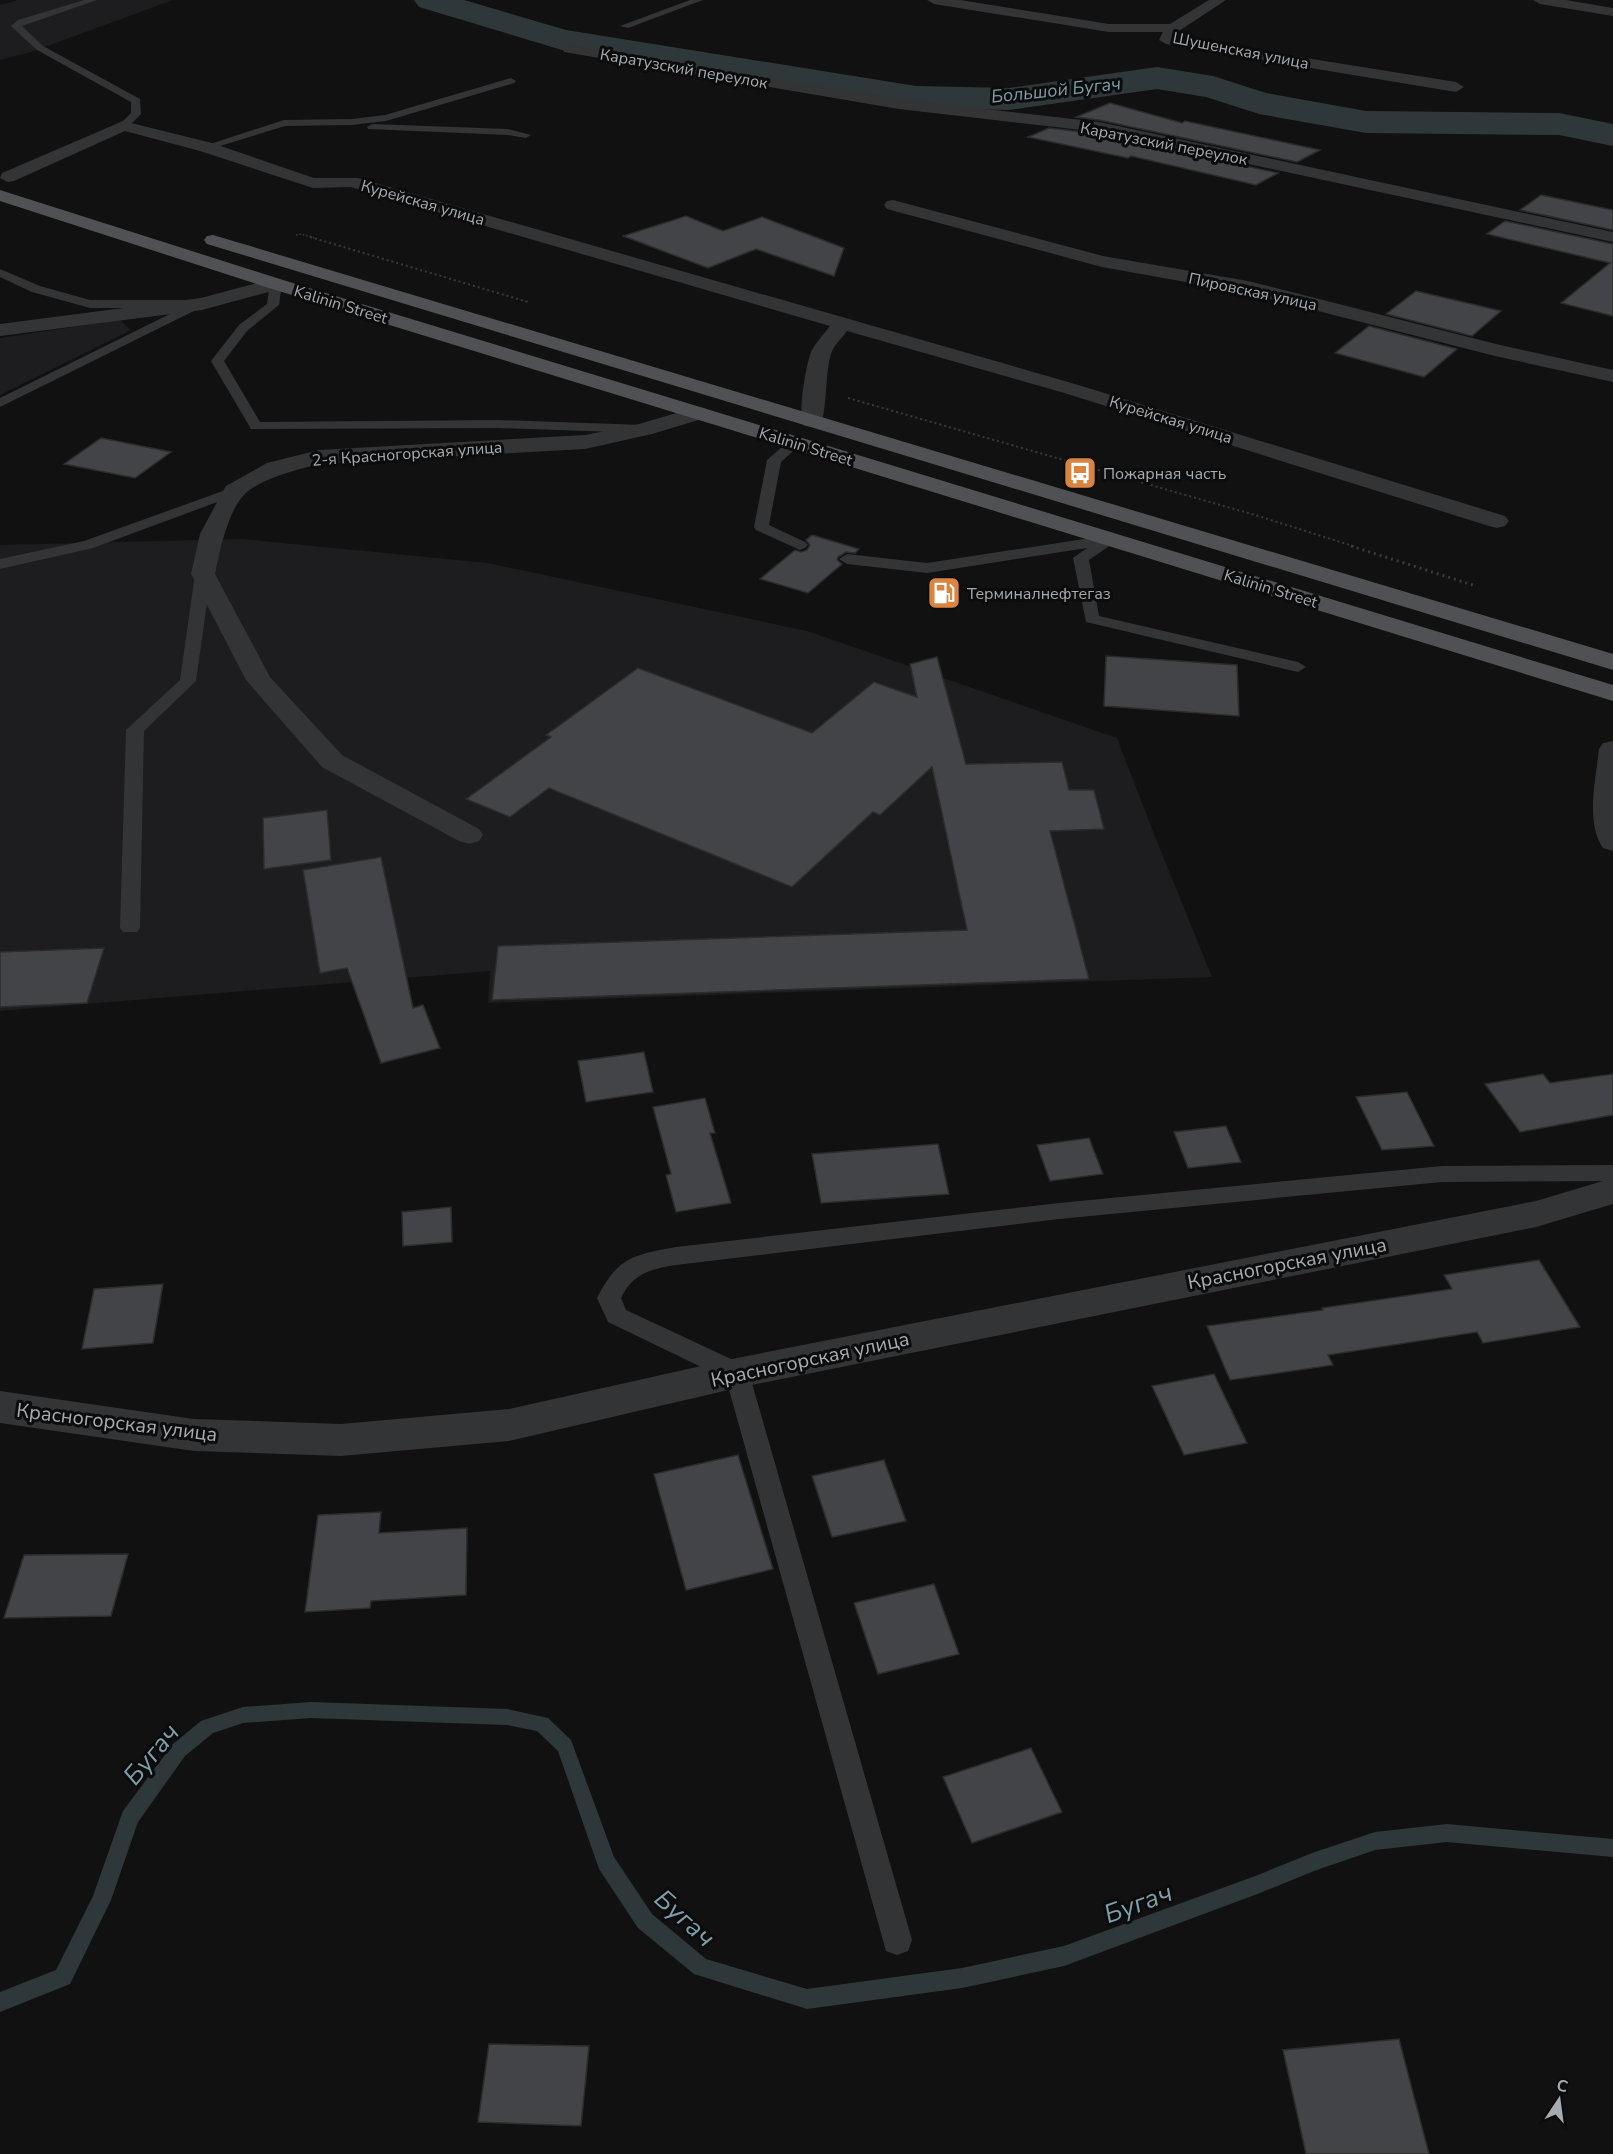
<svg xmlns="http://www.w3.org/2000/svg" width="1613" height="2154" font-family="'Nunito Sans',sans-serif">
  <style>
    .built { fill: #1d1d1f }
    .lines { fill: none; stroke-linecap: round; stroke-linejoin: round }
    .stream { fill: #2e383b; fill-rule: evenodd }
    .river { fill: #2e383b; fill-rule: evenodd }
    .building { fill: #434447; stroke: #2b2c2e; stroke-width: 1.5 }
    .path-far2 { stroke: #383b3d; stroke-width: 1.5; stroke-dasharray: 1.5 2; stroke-linecap: butt }
    .path-far1 { stroke: #383b3d; stroke-width: 2; stroke-dasharray: 2 3; stroke-linecap: butt }
    .path { stroke: #383b3d; stroke-width: 3; stroke-dasharray: 2 4; stroke-linecap: butt }
    .lane { fill: #323436; fill-rule: evenodd }
    .street { fill: #323436; fill-rule: evenodd }
    .primary { fill: #4f5155; fill-rule: evenodd }
    .labels { text-anchor: middle; stroke-width: 6; stroke-linejoin: round; paint-order: stroke }
    .far-street-label { font-size: 16px; fill: #a4abb1; stroke: #0c0c0d }
    .far-poi-label { font-size: 16px; fill: #a4abb1; stroke: #0c0c0d; text-anchor: start }
    .far-water-label { font-size: 18px; font-style: italic; fill: #7e9ea9; stroke: #0c0c0d }
    .street-label { font-size: 20px; fill: #a4abb1; stroke: #0c0c0d }
    .near-water-label { font-size: 26px; font-style: italic; fill: #7e9ea9; stroke: #0c0c0d }
  </style>
  <rect width="100%" height="100%" fill="#111112"/>
  <path class="built" d="M18,0h155l-142,52 -31,8v-55z
    M120,320l11,10 -131,65v-57z
    M242,539l246,24 319,68 310,107 37,96 58,143 -724,26 2,-32 -490,40v-466z"/>
  <g class="lines">
    <path class="stream" d="M311,1702l196,7 41,9 23,22 43,117 38,57 54,45 101,30 155,-21 102,-22 194,-71 54,-22 63,-21 72,-8 166,15v18l-166,-15 -72,8 -61,21 -54,22 -196,73 -102,22 -155,21 -113,-35 -56,-46 -39,-59 -41,-118 -21,-20 -30,-6 -196,-7 -68,5 -30,10 -28,23 -47,66 -27,78 -41,84 -70,28v-20l56,-22 37,-74 30,-85 50,-67 28,-23 42,-14z"/>
    <path class="river" d="M414,0h50l102,30 350,56 93,2 148,-21 56,9 53,17 100,18 193,2 54,11v22l-54,-11 -193,-2 -107,-19 -53,-17 -49,-8 -148,21 -93,-2 -354,-58 -143,-43z"/>
  </g>
  <path class="building" d="M1110,103l72,20 3,-2 135,29 -23,12 -198,-42 -23,-3z
    M1049,128l50,6 179,39 -22,12 -125,-29 -3,2 -100,-21z
    M1541,195l72,15v20l-93,-20z
    M686,216l37,15 39,-14 82,31 -10,28 -78,-27 -48,19 -85,-32z
    M1505,221l108,23v72l-52,-13 49,-40 -123,-29z
    M1416,291l85,20 -29,25 -86,-22z
    M1369,326l88,23 -33,28 -89,-24z
    M101,438l70,14 -36,26 -71,-14z
    M812,535l47,14 -4,4 -9,-1 -8,5 -1,3 5,4 -34,29 -48,-14 35,-29 6,2 6,-2 3,-5 -4,-5z
    M1106,656l131,9 2,51 -135,-10z
    M937,657l29,107 96,-2 7,28h25l10,39 -54,2 39,148 -597,21 6,-54 469,-16 -35,-163 -52,48 -7,-3 -81,75 -243,-99 -39,29 -44,-18 85,-62 -5,-2 92,-67 174,65 62,-51 43,15 -7,-33z
    M327,810l4,50 -67,9 -1,-51z
    M381,857l32,151 10,-3 17,43 -59,15 -34,-95 -27,5 -17,-103z
    M104,948l-17,55 -87,4v-55z
    M644,1052l9,40 -67,10 -8,-41z
    M1543,1074l7,9 63,-9v41l-93,17 -35,-48z
    M1407,1092l27,54 -52,4 -26,-53z
    M705,1098l10,35h-5l21,70 -55,9 -10,-37 5,-1 -18,-67z
    M1226,1126l15,36 -53,6 -14,-36z
    M1089,1138l14,36 -53,7 -13,-36z
    M938,1144l11,50 -128,9 -9,-49z
    M451,1207l1,35 -49,4 -1,-34z
    M1539,1260l41,67 -97,16 -6,-11 -149,23 5,10 -103,15 -23,-54 116,-16 -1,-2 130,-19 -8,-14z
    M163,1284l-10,59 -71,6 12,-60z
    M1214,1374l33,69 -63,12 -32,-69z
    M738,1455l35,114 -87,21 -32,-116z
    M884,1460l22,61 -74,16 -20,-61z
    M381,1512l-2,21 88,-5 -1,67 -95,6 -1,7 -65,4 13,-97z
    M128,1554l-17,62 -107,2 20,-63z
    M934,1584l25,70 -81,20 -24,-71z
    M1031,1748l31,64 -90,31 -29,-66z
    M1399,2039l30,115h-123l-23,-104z
    M489,2044l100,2 -8,80 -103,-4z"/>
  <g class="lines">
    <path class="path-far2" d="M296,235l5,-1 14,4"/>
    <path class="path-far1" d="M310,237l218,65
      M848,398l407,117 101,32"/>
    <path class="path" d="M1351,546l125,40"/>
    <path class="lane" d="M84,0h13l-75,26 21,20 97,53 1,15 -14,14 -9,-2 13,-13v-11l-94,-52 -26,-24 7,-6z
      M690,0h13l-75,28 -8,-2z
      M511,78l5,3 -2,2 -128,38 -34,4 -67,1 -75,23 -9,-2 83,-27 68,-1 33,-4z
      M372,124l136,5 23,6 -5,3 -18,-3 -140,-6 -1,-2z
      M0,269l40,17 50,14h93l4,1 1,4 14,-5 6,4 -208,103v-9l182,-90h-92l-58,-16 -32,-15z
      M276,280l6,4 -3,21 -32,26 -23,30 36,61 239,-2 145,5 7,4 -7,4 -145,-5 -248,1 -40,-68 28,-36 28,-21 3,-20z
      M795,439l7,4 -21,19 -12,63 36,17 3,3 -3,3 -5,2 -44,-20 -2,-3 13,-67 23,-20z
      M234,487l7,4 -2,3 -146,54 -93,21v-10l84,-18z
      M1110,535l7,4 -2,3 -26,18 10,56 199,46 8,5 -8,5 -212,-50 -13,-64 14,-10 -160,25 -80,-9 -8,-5 8,-5 80,9z
      M203,569l8,5 -15,107 -52,50 -4,197 -3,4h-14l-3,-4 6,-198 54,-50 15,-106z
      M1613,1165v16l-171,1 -383,37 -383,46c-25,4 -43,8 -55,33l5,12 120,56 3,7 163,567 -4,11 -11,4 -11,-4 -160,-572 -118,-57 -11,-24c21,-41 36,-43 79,-51l383,-44 383,-37z"/>
    <path class="street" d="M927,0h33l149,24h61l39,-24h17l-47,31 -4,6 281,45 8,5 -8,5 -290,-48 -7,-4 4,-8h-54l-175,-28z
      M1533,0h33l47,8v8l-73,-12z
      M569,45l330,54 200,23 514,110v10l-514,-110 -200,-23 -335,-57 -2,-3z
      M123,121l89,22 102,35h44l717,206 430,132 4,5 -4,5 -8,2 -8,-2 -428,-134 -214,-61c-5,7 -14,15 -16,23 -6,18 -4,60 -11,72l-8,1 -8,-1c-7,-11 2,-61 7,-74 4,-9 13,-18 19,-26l-479,-139 -38,1 -113,-37 -75,-20 -111,50 -6,1 -8,-4 2,-5z
      M893,200l210,56 145,25 248,63 117,26v12l-118,-26 -248,-63 -145,-26 -215,-58 -3,-4 3,-4z
      M276,278l7,2 2,4 -2,4 -81,22 -202,26v-12l201,-26z
      M697,407l8,1 3,5 -3,5 -53,16 -67,15 -266,15c-20,5 -63,16 -76,32 -16,18 -23,55 -28,78l55,103 72,78 137,74 4,6 -4,6 -10,3 -10,-3 -137,-74 -76,-87 -55,-106 9,-40 23,-43 3,-5 41,-23 52,-13 266,-15 54,-11z
      M1613,741v110l-10,-3c-18,-26 -7,-69 -4,-99l4,-6z
      M1613,1178v26l-77,23 -799,161 -228,53 -168,15 -147,-5 -194,-28v-32l194,28 147,5 168,-15 228,-51 799,-157z"/>
    <path class="primary" d="M0,190l283,90 1330,405v16l-1344,-413 -269,-87z
      M213,235l1400,419v16l-1406,-426 -3,-4 3,-4z"/>
  </g>
  <defs>
    <g id="bus-square" transform="scale(1.725)"><rect x="-9" y="-9" width="18" height="18" rx="4" fill="#db8440" stroke="#0c0c0d"/><path d="M-5-6H5V4H4V6H2V4H-2V6H-4V4H-5ZM-3.5-4V0h7V-4ZM-3.5 1.2v1.5H-2V1.2ZM2 1.2v1.5H3.5V1.2Z" fill="#fff"/></g>
    <g id="fuel-square" transform="scale(1.725)"><rect x="-9" y="-9" width="18" height="18" rx="4" fill="#db8440" stroke="#0c0c0d"/><path d="M-5.5-6h7V0h2V4h1.3V-2.5L3-4.5l.8-.8L6-3V5H2.5V1h-1V6h-7ZM-4.2-4.7v3.2H.2V-4.7Z" fill="#fff"/></g>
  </defs>
  <g fill-rule="evenodd">
    <use href="#bus-square" x="1080" y="473"/>
    <use href="#fuel-square" x="944" y="593"/>
  </g>
  <g class="labels">
    <g class="far-street-label">
      <text transform="translate(1241 50) rotate(11)" y="6">Шушенская улица</text>
      <text transform="translate(684 68) rotate(10)" y="6">Каратузский переулок</text>
      <text transform="translate(1164 143) rotate(11)" y="6">Каратузский переулок</text>
      <text transform="translate(423 202) rotate(16)" y="6">Курейская улица</text>
      <text transform="translate(1253 291) rotate(12)" y="6">Пировская улица</text>
      <text transform="translate(341 304) rotate(17)" y="6">Kalinin Street</text>
      <text transform="translate(1171 419) rotate(17)" y="6">Курейская улица</text>
      <text transform="translate(806 446) rotate(17)" y="6">Kalinin Street</text>
      <text transform="translate(407 453) rotate(-4)" y="6">2-я Красногорская улица</text>
      <text transform="translate(1271 588) rotate(17)" y="6">Kalinin Street</text>
    </g>
    <g class="far-poi-label">
      <text x="1103" y="479">Пожарная часть</text>
      <text x="967" y="599">Терминалнефтегаз</text>
    </g>
    <g class="far-water-label">
      <text transform="translate(1056 90) rotate(-6)" y="6">Большой Бугач</text>
    </g>
    <g class="street-label">
      <text transform="translate(1287 1263) rotate(-11)" y="7">Красногорская улица</text>
      <text transform="translate(810 1359) rotate(-12)" y="7">Красногорская улица</text>
      <text transform="translate(117 1422) rotate(7)" y="7">Красногорская улица</text>
    </g>
    <g class="near-water-label">
      <text transform="translate(151 1754) rotate(-50)" y="9">Бугач</text>
      <text transform="translate(1138 1903) rotate(-20)" y="9">Бугач</text>
      <text transform="translate(685 1918) rotate(42)" y="9">Бугач</text>
    </g>
  </g>
  <g transform="translate(1559 2100) rotate(13)" stroke="#0c0c0d" stroke-width="4.5" paint-order="stroke">
  <path d="M0-4.5L10 22L0 15L-10 22Z" fill="#a4abb1"/>
  <text y="-9" font-size="16" font-weight="bold" text-anchor="middle" fill="#a4abb1">С</text>
  </g>
</svg>
